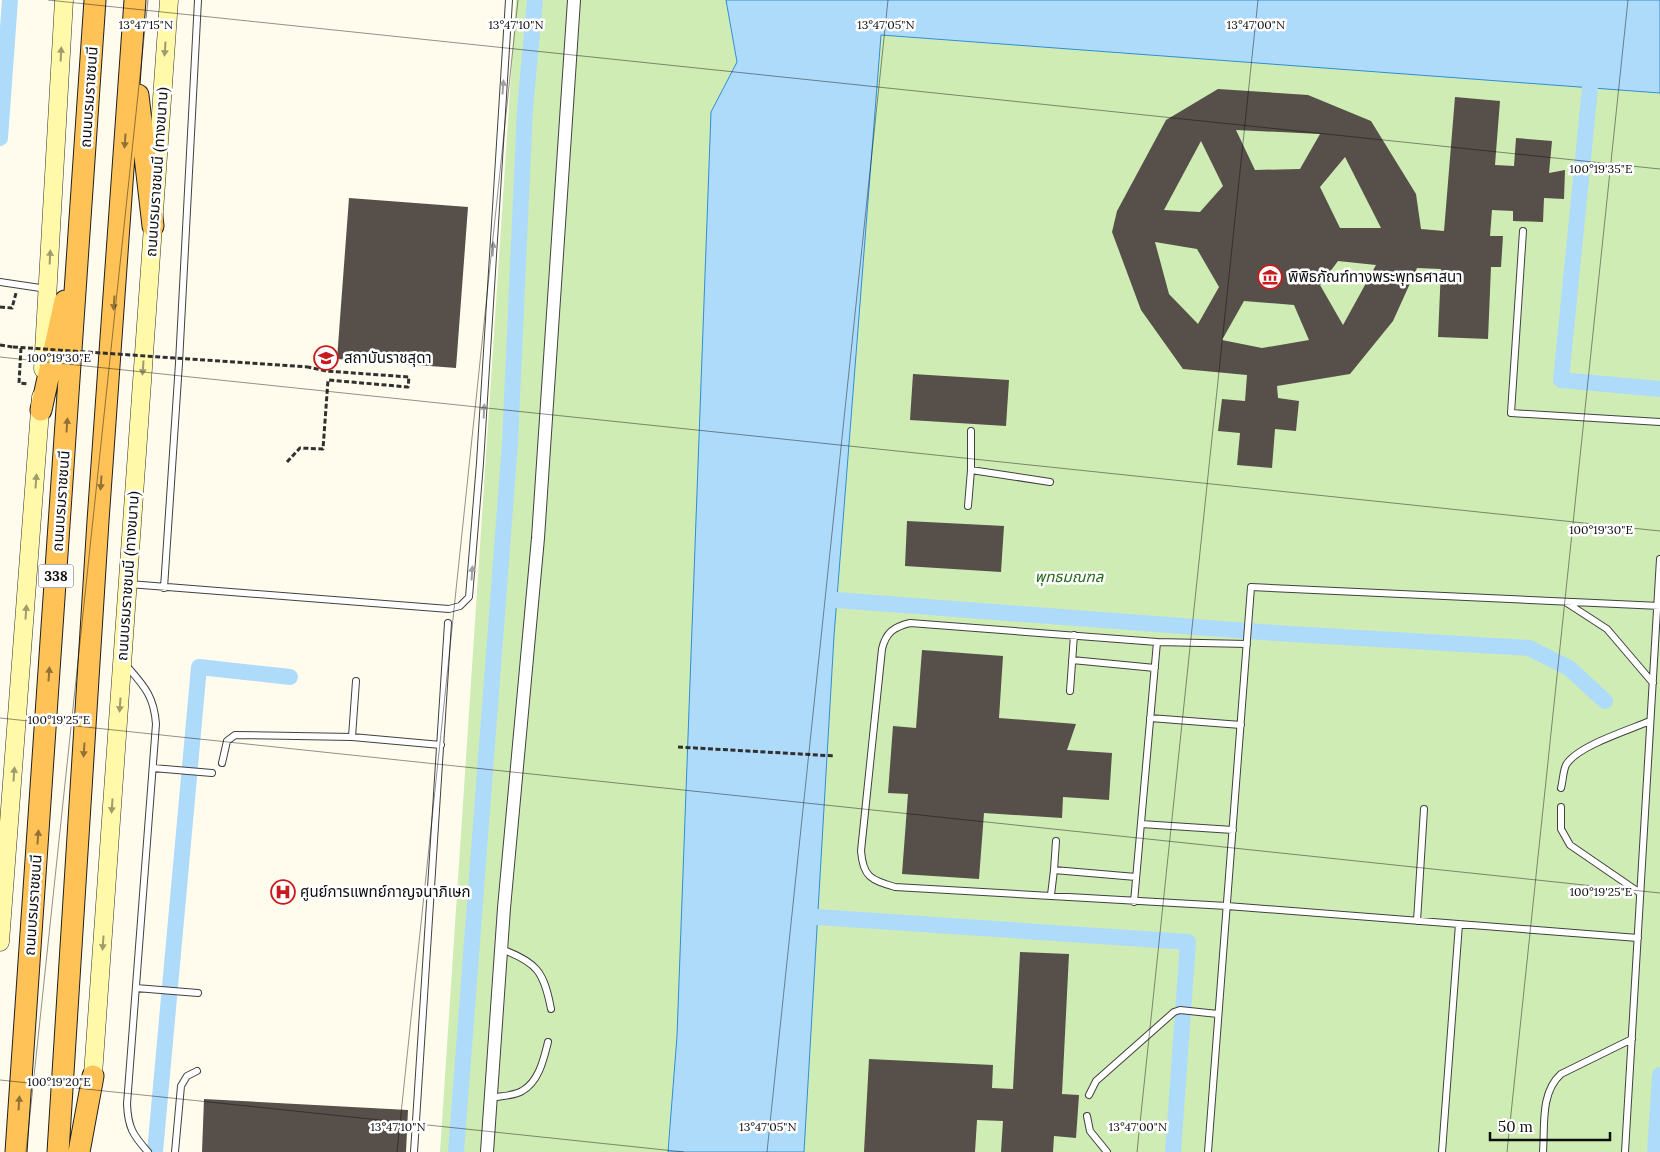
<svg xmlns="http://www.w3.org/2000/svg" width="1660" height="1152" font-family="Lora,'Noto Sans Thai',serif">
  <style>
    .green { fill: #cfecb5 }
    .water { fill: #afdbfa; stroke: #308dd7 }
    .lines { fill: none; stroke-linecap: round; stroke-linejoin: round }
    .canal { stroke: #afdbfa; stroke-width: 16 }
    .building { fill: #574f49; fill-rule: evenodd }
    .service-casing { stroke: #414141; stroke-width: 8 }
    .minor-casing { stroke: #414141; stroke-width: 14 }
    .secondary-casing { stroke: #303030; stroke-width: 19 }
    .trunk-casing { stroke: #1f1f1f; stroke-width: 23 }
    .path { stroke: #303030; stroke-width: 3; stroke-dasharray: 5 2.5; stroke-linecap: butt }
    .service { stroke: #fff; stroke-width: 6 }
    .minor { stroke: #fff; stroke-width: 12 }
    .secondary { stroke: #fff9a9; stroke-width: 18 }
    .trunk { stroke: #fec256; stroke-width: 21 }
    .path-bridge { stroke: #303030; stroke-width: 3; stroke-dasharray: 5 2.5; stroke-linecap: butt }
    .oneway { fill: #9f9b6b }
    .oneway2 { fill: #9f9f9f }
    .oneway3 { fill: #927136 }
    .ticks { fill: none; stroke: #0e0e0e; stroke-width: 1; stroke-opacity: 0.45 }
    .labels { text-anchor: middle; stroke-width: 5; stroke-linejoin: round; paint-order: stroke }
    .shield { fill: #fff; stroke: #565656; stroke-width: 1 }
    .shield-label { font-size: 14px; font-weight: bold; fill: #0e0e0e }
    .street-label { font-size: 15px; fill: #0e0e0e; stroke: #fff }
    .poi-label { font-size: 15px; fill: #0e0e0e; stroke: #fff; text-anchor: start }
    .park-label { font-size: 15px; font-style: italic; fill: #266a19; stroke: #fff }
    .ticks-label { font-size: 12px; text-anchor: middle; fill: #0e0e0e; stroke: #fff; stroke-width: 5; stroke-linejoin: round; paint-order: stroke }
  </style>
  <rect width="100%" height="100%" fill="#fffcee"/>
  <path class="green" d="M516,0h1144v1152h-1220z"/>
  <path class="water" d="M726,0h934v93l-779,-58 -47,601 -30,516h-136l9,-116 34,-924 26,-50z"/>
  <g class="lines">
    <path class="canal" d="M1590,88l-29,292 99,9
      M0,138l10,-138
      M836,600l439,33 254,15 40,20 36,33
      M817,917l371,25 -15,210
      M155,1152l44,-485 91,10
      M456,1152l54,-709 15,-334 10,-109
      M1655,1152l5,-77"/>
  </g>
  <path class="building" d="M1218,89l90,6 63,26 45,73 5,35 23,2 11,-134 45,4 -5,64 19,1 2,-28 36,3 -3,32 16,-3 -1,29 -20,-1 -1,24 -30,-1v-10l-21,-1 -2,26h13l-2,31h-10l-3,72 -50,-2 3,-68 -24,-1 -24,53 -43,53 -73,12 1,12 21,3 -3,30 -21,-2 -3,39 -35,-3 3,-32 -22,-2 4,-32 23,2 2,-26 -64,-6 -42,-59 -29,-78 5,-21 49,-91zM1236,130l84,4 -20,35 -45,1zM1201,141l22,45 -23,26 -36,-2zM1345,157l36,71h-41l-20,-41zM1155,242l42,7 22,38 -21,37 -29,-30zM1338,261l38,4 -33,60 -23,-40zM1244,301l50,4 15,35 -47,8 -40,-8z
    M349,198l119,9 -12,161 -119,-9z
    M913,374l96,6 -3,46 -96,-6z
    M907,521l97,5 -3,46 -96,-6z
    M922,650l81,6 -4,62 77,6 -9,26 45,3 -3,47 -46,-3 -1,21 -78,-5 -5,66 -77,-5 6,-80 -20,-1 5,-67 23,2z
    M1020,952l49,2 -7,140 17,1 -3,43 -22,-2 -1,16h-52l2,-31 -26,-1 -2,32h-111l5,-93 124,6 -1,23 21,1z
    M204,1099l204,11 -2,42h-204z"/>
  <g class="lines">
    <g class="service-casing">
      <path id="service" d="M1523,231l-12,182 149,9
        M0,282l47,7
        M971,431v39l79,12
        M968,506l3,-36
        M129,584l320,25 11,-3 9,-9 11,-134 29,-463
        M164,588l15,-225 19,-363
        M1567,603l40,26 46,54
        M1247,644l-90,-2 -247,-19c-16,4 -24,9 -28,26l-21,202c2,26 10,29 34,36l332,19 411,32
        M1072,660l83,8
        M125,664c18,21 29,31 31,60l-29,380c1,24 6,31 21,48
        M356,681l-4,56 89,8
        M1070,691l4,-56
        M1150,718l91,7
        M222,763l5,-22 8,-6 117,2
        M153,768l59,5
        M1561,788c2,-7 2,-17 5,-23 11,-19 63,-35 84,-44
        M1561,807v22l9,16 70,48
        M1141,824l92,6
        M1054,870l2,-29
        M1051,895l3,-25 82,7
        M1134,902l23,-260
        M1417,921l7,-112
        M501,949c36,13 43,23 50,60
        M136,988l62,5
        M1089,1095l7,-14 78,-69 6,-2 38,4
        M490,1098c10,-2 24,-2 32,-7 17,-9 22,-33 26,-49
        M1087,1116l3,15 17,21
        M175,1152l6,-66 6,-10 10,-5
        M414,1152l34,-529
        M1208,1152l43,-565 409,19
        M1442,1152l17,-228
        M1543,1152c2,-26 -3,-59 18,-78l71,-35
        M1625,1152l35,-593"/>
    </g>
    <g class="minor-casing">
      <path id="minor" d="M487,1152l17,-244 34,-370 36,-538"/>
    </g>
    <g class="secondary-casing">
      <path id="secondary" d="M43,369l21,-369
        M0,942l41,-545
        M92,1089l77,-1089"/>
    </g>
    <g class="trunk-casing">
      <path id="trunk" d="M138,95l15,131
        M41,410l24,-109
        M16,1152l79,-1152
        M58,1152l40,-631 37,-521
        M79,1152l14,-76"/>
    </g>
    <path class="path" d="M0,307l12,1 4,-15
      M0,345l13,2
      M21,348l-2,35 9,1
      M287,462l13,-14 23,1 5,-69 80,7 1,-10 -83,-6 -18,-4
      M678,747l157,9"/>
    <use href="#service" class="service"/>
    <use href="#minor" class="minor"/>
    <use href="#secondary" class="secondary"/>
    <use href="#trunk" class="trunk"/>
    <path class="path-bridge" d="M13,347l295,20"/>
  </g>
  <defs><path id="oneway-solid" d="M-6-.8H1V-3.2L6.5 0L1 3.2V.8H-6Z" transform="scale(1.25)"/></defs>
  <g class="oneway">
    <use href="#oneway-solid" transform="translate(165 49) rotate(94)"/>
    <use href="#oneway-solid" transform="translate(61 54) rotate(-87)"/>
    <use href="#oneway-solid" transform="translate(50 257) rotate(-87)"/>
    <use href="#oneway-solid" transform="translate(143 368) rotate(94)"/>
    <use href="#oneway-solid" transform="translate(36 481) rotate(-86)"/>
    <use href="#oneway-solid" transform="translate(26 612) rotate(-86)"/>
    <use href="#oneway-solid" transform="translate(120 705) rotate(94)"/>
    <use href="#oneway-solid" transform="translate(14 774) rotate(-86)"/>
    <use href="#oneway-solid" transform="translate(112 806) rotate(94)"/>
    <use href="#oneway-solid" transform="translate(103 943) rotate(94)"/>
  </g>
  <g class="oneway2">
    <use href="#oneway-solid" transform="translate(503 87) rotate(-86)"/>
    <use href="#oneway-solid" transform="translate(493 249) rotate(-87)"/>
    <use href="#oneway-solid" transform="translate(484 411) rotate(-87)"/>
    <use href="#oneway-solid" transform="translate(472 573) rotate(-86)"/>
  </g>
  <g class="oneway3">
    <use href="#oneway-solid" transform="translate(125 141) rotate(94)"/>
    <use href="#oneway-solid" transform="translate(114 303) rotate(94)"/>
    <use href="#oneway-solid" transform="translate(67 425) rotate(-86)"/>
    <use href="#oneway-solid" transform="translate(101 483) rotate(94)"/>
    <use href="#oneway-solid" transform="translate(49 674) rotate(-86)"/>
    <use href="#oneway-solid" transform="translate(84 750) rotate(94)"/>
    <use href="#oneway-solid" transform="translate(38 837) rotate(-86)"/>
    <use href="#oneway-solid" transform="translate(19 1103) rotate(-86)"/>
  </g>
  <path class="ticks" d="M48,0l1612,169M0,357l1660,174M0,718l1660,175M0,1080l684,72M26,1152l122,-1152M397,1152l121,-1152M767,1152l121,-1152M1137,1152l121,-1152M1507,1152l121,-1152"/>
  <defs>
    <g id="museum-ring" transform="scale(1.25)"><circle r="9.5" fill="#fff" stroke="#c81b1d" stroke-width="1.5"/><path d="M0-6L6-3V-2H-6V-3ZM-5-1h2V3h-2ZM-1-1h2V3h-2ZM3-1h2V3H3ZM-6 4H6V6H-6Z" fill="#c81b1d"/></g>
    <g id="university-ring" transform="scale(1.25)"><circle r="9.5" fill="#fff" stroke="#c81b1d" stroke-width="1.5"/><path d="M0-5L7-2L0 1L-7-2ZM-4 1L0 2.5L4 1V4Q0 6-4 4Z" fill="#c81b1d"/></g>
    <g id="hospital-ring" transform="scale(1.25)"><circle r="9.5" fill="#fff" stroke="#c81b1d" stroke-width="1.5"/><path d="M-5-5h3v3.5h4V-5h3V5h-3V1.5h-4V5h-3Z" fill="#c81b1d"/></g>
  </defs>
  <g fill-rule="evenodd">
    <use href="#museum-ring" x="1270" y="277"/>
    <use href="#university-ring" x="326" y="358"/>
    <use href="#hospital-ring" x="283" y="892"/>
  </g>
  <g class="labels">
    <rect class="shield" x="38.5" y="564.5" width="35" height="23" rx="4"/>
    <g class="shield-label">
      <text x="56" y="581">338</text>
    </g>
    <g class="street-label">
      <text transform="translate(89 97) rotate(-86)" y="5">ถนนบรมราชชนนี</text>
      <text transform="translate(157 172) rotate(-86)" y="5">ถนนบรมราชชนนี (ทางขนาน)</text>
      <text transform="translate(61 501) rotate(-86)" y="5">ถนนบรมราชชนนี</text>
      <text transform="translate(128 576) rotate(-86)" y="5">ถนนบรมราชชนนี (ทางขนาน)</text>
      <text transform="translate(33 905) rotate(-86)" y="5">ถนนบรมราชชนนี</text>
    </g>
    <g class="poi-label">
      <text x="1288" y="282">พิพิธภัณฑ์ทางพระพุทธศาสนา</text>
      <text x="344" y="363">สถาบันราชสุดา</text>
      <text x="300" y="897">ศูนย์การแพทย์กาญจนาภิเษก</text>
    </g>
    <g class="park-label">
      <text x="1069" y="582">พุทธมณฑล</text>
    </g>
  </g>
  <g class="ticks-label">
    <text x="146" y="29">13°47'15"N</text>
    <text x="516" y="29">13°47'10"N</text>
    <text x="886" y="29">13°47'05"N</text>
    <text x="1256" y="29">13°47'00"N</text>
    <text x="1601" y="173">100°19'35"E</text>
    <text x="59" y="362">100°19'30"E</text>
    <text x="1601" y="534">100°19'30"E</text>
    <text x="59" y="724">100°19'25"E</text>
    <text x="1601" y="896">100°19'25"E</text>
    <text x="59" y="1086">100°19'20"E</text>
    <text x="398" y="1131">13°47'10"N</text>
    <text x="768" y="1131">13°47'05"N</text>
    <text x="1138" y="1131">13°47'00"N</text>
  </g>
  <path d="M1490 1132v8h120v-8" fill="none" stroke="#0e0e0e" stroke-width="2.5"/>
  <text x="1498" y="1132" font-size="15" fill="#0e0e0e" stroke="#ffffff" stroke-width="4" paint-order="stroke">50 m</text>
</svg>
